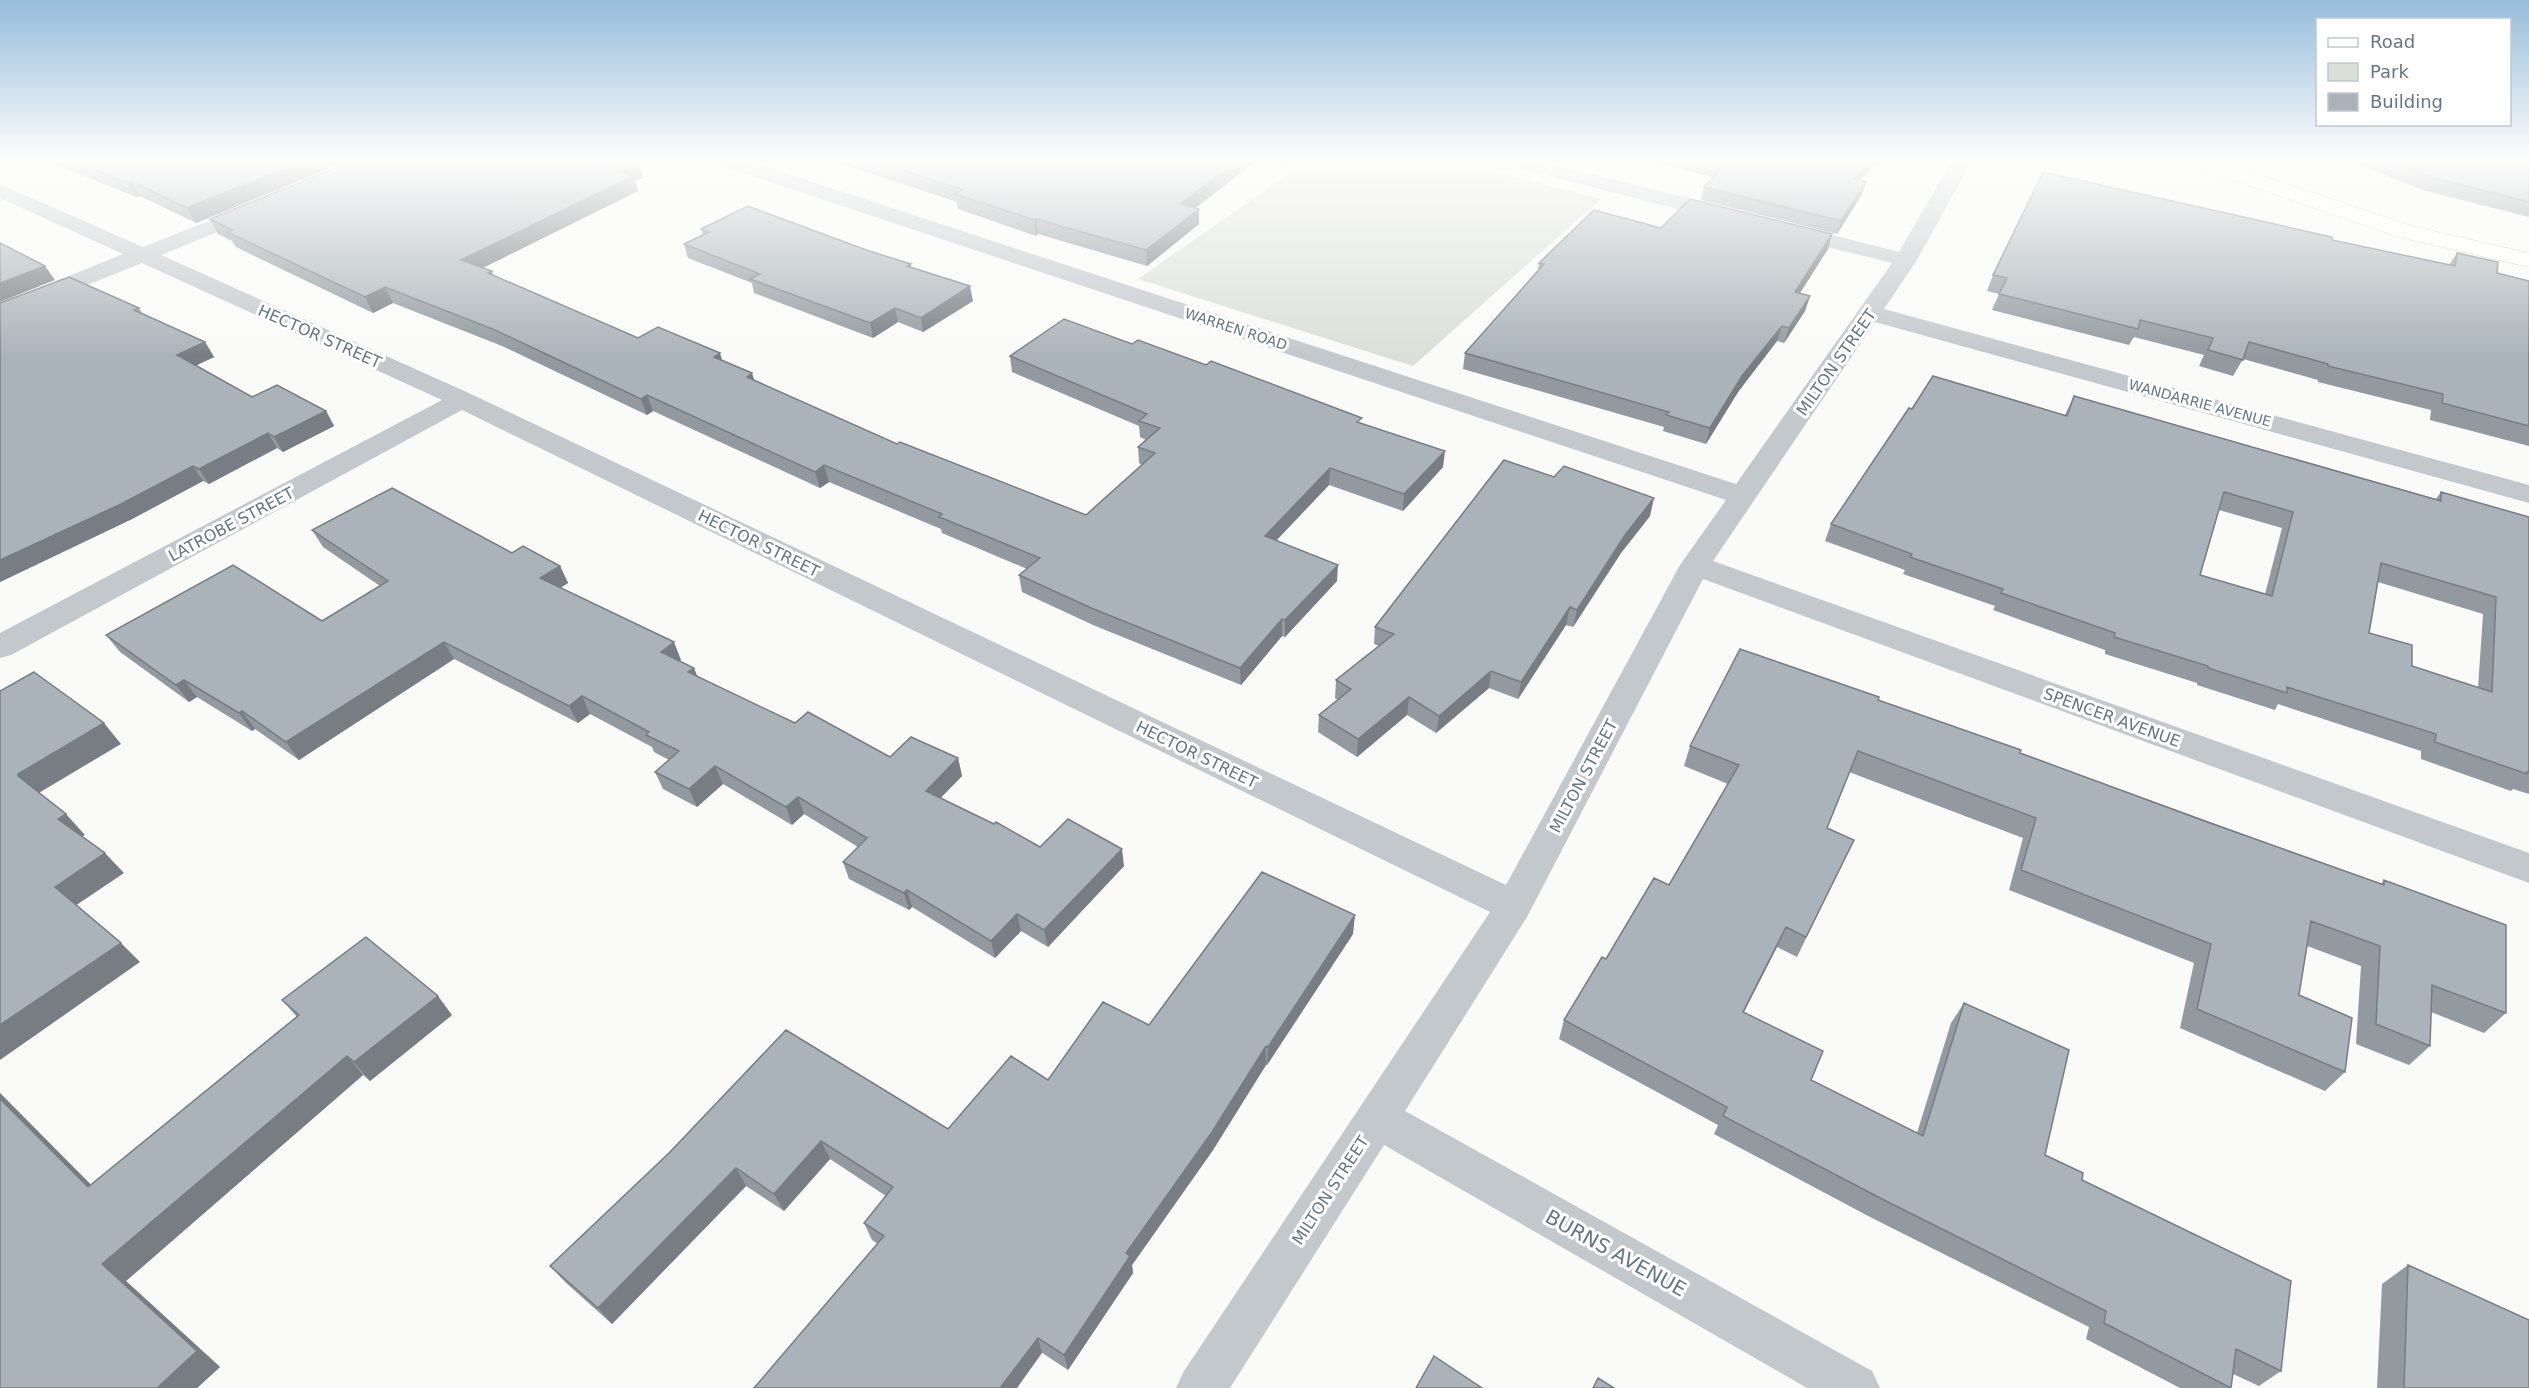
<svg xmlns="http://www.w3.org/2000/svg" width="2529" height="1388" font-family="'DejaVu Sans',sans-serif">
  <style>
    .green { fill: #dadfd7 }
    .lines { fill: none; stroke-linecap: round; stroke-linejoin: round }
    .major-casing { stroke: #b5babe; stroke-width: 1 }
    .minor { fill: #c3c8cc; fill-rule: evenodd }
    .major { fill: #fff; fill-rule: evenodd }
    .wall { fill: #929a9f; fill-rule: evenodd }
    .shaded-wall { fill: #777d82 }
    .building { fill: #aab3b9; stroke: #777d82; stroke-width: 1.5; fill-rule: evenodd }
    .labels { text-anchor: middle; stroke-width: 6; stroke-linejoin: round; paint-order: stroke }
    .far-street-label { font-size: 14px; fill: #657683; stroke: #fff }
    .street-label { font-size: 16px; fill: #657683; stroke: #fff }
    .near-street-label { font-size: 20px; fill: #657683; stroke: #fff }
  </style>
  <rect width="100%" height="100%" fill="#fafaf8"/>
  <path class="green" d="M1306,162h151l144,37 -188,167 -275,-87z"/>
  <g class="lines">
    <g class="major-casing">
      <path id="major" d="M2189,162h31l195,65 114,26v14l-130,-30 -207,-71z"/>
    </g>
    <path class="minor" d="M719,162h32l985,322 156,-221 -114,-28 -3,-5 3,-5 8,-2 113,29 52,-90h20l-54,98 -33,49 645,176v18l-654,-181 -162,239 816,292v30l-826,-304 -176,338 -122,194 467,260 8,17h-73l-423,-243 -154,243h-54l8,-17 306,-459 -1028,-502 -451,245 -11,3v-25l442,-233 -300,-137 -142,57v-16l123,-50 -123,-56v-14l143,63 111,-44 8,1 3,5 -3,5 -101,41 310,139 1035,491 174,-320 46,-65 -1004,-334z
      M1507,162h36l193,48 3,5 -3,5 -8,2 -218,-56z"/>
    <use href="#major" class="major"/>
  </g>
  <path class="wall" d="M49,162h295l-148,61 -56,-27 -4,1z
    M835,162h420l-60,46 4,1v15l-52,42 -109,-32 -2,2 -78,-27 -1,-7z
    M1273,162h14l-4,3z
    M1652,162h225l-16,18 1,14 -25,40 -136,-34 3,-13 9,-10z
    M2353,162h176v55l-106,-27z
    M639,163l4,15 -8,3 3,10 -155,77 9,3 2,5 144,62 84,23 32,19 143,64 189,71 56,-50 -3,-2 -1,-16 8,-7 -6,-3 -1,-11 -127,-54 -2,-16 122,-12 230,80 81,43 -40,44 -74,-26 -52,55 60,41 -52,56 -3,-1 -41,49 -148,-60 -71,-33 -3,-17 8,-6 -85,-36 -1,-4 -112,-47 -9,6 -167,-77 -6,4 -145,-69 -109,-43 -20,10 -137,-66 -4,-6 -14,-7 -8,-15z
    M1661,228l171,6 -4,15 -28,44 10,3 -5,15 -21,32 -7,-2 -39,51 -32,52 -43,-13 1,-4 -201,-58 2,-16 73,-83 1,-7z
    M701,229l168,22 42,13v3l62,34 -50,31 -25,-10 -25,16 -119,-45 -2,-10 -64,-25 -4,-14 19,-9z
    M2332,240l117,25 8,-12 40,20 32,8v165l-99,-26 1,-10 -113,-28v-2l-75,-21 -10,17 -34,-10 5,-11 -70,-18 -5,8 -137,-35 7,-16 -12,-3 6,-16z
    M0,303l139,5 3,5 63,29 9,15 -18,8 56,32 74,14 8,15 -51,26 -6,-4 -68,36 -6,-3 -71,38 -132,63z
    M2074,396l362,103 5,-7 88,25v277l-16,-5 -2,2 -90,-32v-8l-143,-47 -3,6 -78,-25v-2l-92,-29v-4l-112,-40 2,-4 -92,-32 2,-4 -80,-29 6,-17 81,-115 153,6zM2219,510l63,18 -17,66 -65,-19zM2378,582l105,32 -5,74 -66,-22 -43,-33z
    M1650,516l-29,37 -48,74 -7,-2 -48,74 -29,-11 -53,45 -29,-18 -50,42 -39,-25 1,-17 19,-15 -3,-2 1,-18 43,-34 -5,-2 1,-17z
    M312,530l200,23 48,13 8,17 -8,5 121,72 -2,1 18,15 98,47 95,34 68,1 4,18 -22,22 100,49 84,19 -76,81 -27,-16 -26,27 -83,-51 -3,3 -60,-31 -6,-17 15,-15 -54,-33 -12,11 -69,-41 -26,23 -34,-18 -8,-17 14,-12 -15,-8 -2,-5 -62,-33 -12,9 -124,-64 -155,101 -44,-31 -3,2 -55,-34 -8,5 -69,-50 -14,-17 216,-14 58,-35 -57,-39z
    M1878,700l142,53 361,131 3,-4 122,133 -22,20 -53,-21 -1,34 -21,19 -53,-21 5,-78 -54,-20 -8,49 46,77 -20,19 -145,-63 14,-65 -185,-73 14,-52 -174,-66 -22,56 27,12 -57,117 -20,-10 -33,65 67,68 106,53 34,-110 13,-20 81,152 37,25 199,191 -22,15 -26,-12 -2,14h-51l-94,-49 3,-12 -217,-109 -158,-84 4,-9 -159,-86 5,-19 42,-61 63,-74 59,-101 -44,-18 6,-20z
    M1353,934l-86,131h-1l-53,85 -81,115 1,8 -65,97 -196,-130 -8,-17 22,-27 -56,-37 -46,52 -38,-25 -134,138 -47,-42 -15,-16 119,-113 279,-24 100,-49 101,-55z
    M282,1000l170,15 -82,66 -7,-6 -237,206 94,86 -23,21 -197,-295 91,92 206,-168z
    M2408,1265l121,123h-152l5,-104z"/>
  <path class="shaded-wall" d="M301,162h43l-148,61 -9,-15z
    M1236,162h19l-74,57 -1,-15z
    M1870,162h7l-27,30 4,-13z
    M639,163l4,15 -8,3 3,10 -170,84 -7,-15 158,-88z
    M131,181l9,15 -4,1 -9,-14z
    M1866,182l-4,12 -25,40 4,-13z
    M1199,209v15l-52,42 -1,-16z
    M1036,219l2,15 -2,2 -2,-16z
    M1832,234l-4,15 -37,58 4,-15z
    M45,266l10,14 -55,22v-19z
    M970,286l3,15 -50,31 -2,-14z
    M385,287l8,16 -20,10 -8,-16z
    M1810,296l-5,15 -21,32 5,-15z
    M895,308l3,14 -25,16 -3,-15z
    M1782,326l-5,15 -39,51 -32,52 4,-16 32,-52z
    M205,342l9,15 -27,13 -10,-15z
    M720,353l5,16 -11,-12z
    M752,373l5,16 -10,-12z
    M647,395l6,16 -6,4 -6,-16z
    M326,411l8,15 -51,26 -9,-15z
    M268,433l9,15 -68,36 -10,-15z
    M1445,451l-2,16 -40,44 1,-17z
    M824,465l5,17 -9,6 -5,-16z
    M193,466l10,15 -71,38 -132,63v-22z
    M1330,468l-1,17 -64,67v-16z
    M1654,498l-4,18 -29,37 -48,74 4,-17 48,-75z
    M1338,565l-1,16 -52,56v-17z
    M560,566l8,17 -20,13 -8,-18z
    M1570,607l-4,18 -48,74 3,-17z
    M1282,619v17l-41,49 -1,-17z
    M444,642l10,17 -155,101 -13,-18z
    M674,642l7,18 -13,10 -7,-18z
    M694,668l7,17 -13,-13z
    M1491,671l-2,17 -53,45 3,-17z
    M184,680l13,17 -8,5 -13,-17z
    M582,696l8,18 -12,9 -9,-17z
    M1409,697l-2,18 -50,42 1,-18z
    M242,711l13,18 -3,2 -13,-18z
    M104,723l17,21 -84,50 -19,-18v-2z
    M958,758l4,18 -32,33 -4,-18z
    M715,766l8,18 -26,23 -8,-18z
    M798,797l6,17 -12,11 -6,-18z
    M66,814l19,21 -8,4 -19,-20z
    M1122,849l2,17 -76,81 -4,-17z
    M105,853l19,20 -49,33 -20,-19z
    M907,890l5,17 -3,3 -5,-17z
    M1017,914l4,17 -26,27 -4,-17z
    M1355,915l-2,19 -86,131 1,-18z
    M1786,927l-9,20 -43,84 9,-19z
    M121,943l19,19 -140,98v-35z
    M438,996l14,19 -82,66 -16,-19z
    M1266,1046v19l-53,85 -81,115 1,8 -65,97 -4,-15 62,-102z
    M347,1056l16,19 -237,206 94,86 -23,21h-40l-55,-124z
    M0,1093l111,112 -23,-18 -88,-88z
    M821,1141l9,18 -46,52 -10,-17z
    M736,1168l10,18 -134,138 -14,-16z
    M1038,1338l4,15 -25,35h-17z"/>
  <path class="building" d="M76,162h225l-114,46 -56,-27 -4,2z
    M349,162l290,1 -20,9 14,4 -172,84 31,11 -4,2 150,65 20,-11 62,26 -6,4 38,16 -5,4 150,67 3,-2 186,73 69,-62 -17,-6 22,-19 -21,-7 8,-7 -137,-58 54,-37 68,25 6,-4 68,25 5,-4 151,57 -5,4 88,29 -41,43 -74,-26 -65,68 73,29 -53,55 -3,-1 -42,49 -149,-60 -72,-33 21,-17 -101,-41 3,-3 -118,-49 -9,7 -168,-77 -6,4 -146,-69 -110,-43 -20,10 -138,-65 5,-2 -22,-11z
    M877,162h359l-56,42 19,5 -53,41 -110,-31 -2,1 -79,-26 8,-4z
    M1709,162h161l-16,17 12,3 -25,39 -137,-34 20,-21z
    M2393,162h136v40l-98,-25z
    M2043,172l289,65v3l123,26 2,-13 41,9 -1,11 32,8v145l-87,-23 1,-9 -115,-28v-2l-79,-22 -6,18 -35,-10 5,-12 -73,-18 -2,9 -139,-35 8,-16 -14,-3z
    M1690,199l142,35 -37,58 15,4 -21,32 -7,-2 -40,50 -32,52 -44,-13 3,-3 -204,-59 79,-89 -5,-1 55,-53 67,18z
    M748,206l121,45 42,13 -4,2 63,20 -49,32 -26,-10 -25,15 -120,-44 10,-5 -76,-30 25,-12 -8,-3z
    M0,243l45,23 -45,17z
    M69,277l70,31 -5,2 71,32 -28,13 75,42 25,-12 49,26 -52,26 -6,-4 -69,36 -6,-3 -72,38 -121,56v-257z
    M1933,376l134,40 7,-20 367,105v-9l88,25v255h-2v2l-92,-32 1,-8 -149,-47v6l-79,-25v-2l-94,-29 1,-4 -114,-40 2,-4 -93,-32 2,-3 -81,-30 78,-116 3,1zM2224,492l69,20 -21,84 -72,-21zM2381,563l115,34 -4,95 -80,-26v-21l-43,-12z
    M1504,460l50,17 10,-11 90,32 -29,37 -48,75 -7,-3 -49,75 -30,-11 -52,45 -30,-19 -51,42 -39,-24 32,-26 -15,-9 58,-46 -19,-7z
    M392,488l120,65 11,-7 37,20 -20,12 134,64 -13,10 33,16 -6,4 107,51 13,-11 82,45 21,-20 47,21 -32,33 68,33 2,-2 44,25 28,-28 54,30 -78,81 -27,-16 -26,27 -84,-51 -3,3 -61,-31 24,-24 -69,-41 -12,10 -71,-41 -26,23 -34,-17 24,-21 -33,-16 3,-3 -67,-36 -13,10 -125,-64 -158,100 -44,-31 -3,2 -55,-33 -8,5 -70,-50 127,-70 89,56 66,-40 -76,-51z
    M1740,649l139,48 -1,3 143,50 -1,3 190,70 174,62v-5l122,45v88l-74,-28 -2,61 -54,-22 4,-78 -69,-25 -12,74 53,23 -7,54 -148,-63 14,-65 -190,-74 15,-52 -178,-67 -31,77 27,12 -48,97 -20,-10 -43,85 80,39 -12,29 112,56 41,-133 105,47 -24,105 38,18 -1,7 209,101 -10,90 -45,-22 -5,39 -127,-65 2,-12 -222,-111 -161,-84 4,-9 -163,-87 38,-63 4,2 48,-81 15,7 70,-120 -49,-19z
    M34,672l70,51 -86,51v2l48,38 -8,5 47,34 -50,34 66,56 -121,82v-334z
    M1262,872l93,43 -87,132 -2,-1 -54,86 -86,121 4,3 -66,99 -26,-17 -38,50h-246l130,-152 -20,-13 29,-36 -72,-46 -47,53 -38,-26 -138,140 -48,-42 119,-113 117,-123 162,99 63,-73 37,24 55,-78 46,23z
    M366,937l72,59 -84,66 -7,-6 -245,208 95,87 -40,37h-157v-289l88,88 211,-172 -17,-15z
    M2408,1265l121,55v68h-125z
    M1434,1356l48,32h-66z
    M1598,1378l16,10h-21z"/>
  <linearGradient id="sky" x2="0" y2="1"><stop stop-color="#96bcdc"/><stop offset="0.45" stop-color="#fdfdfc"/><stop offset="1" stop-color="#fdfdfc" stop-opacity="0"/></linearGradient>
  <rect width="2529" height="357" fill="url(#sky)"/>
  <g class="labels">
    <g class="far-street-label">
      <text transform="translate(1236 329) rotate(18)" y="5">WARREN ROAD</text>
      <text transform="translate(2200 403) rotate(15)" y="5">WANDARRIE AVENUE</text>
    </g>
    <g class="street-label">
      <text transform="translate(320 336) rotate(24)" y="6">HECTOR STREET</text>
      <text transform="translate(1836 362) rotate(-55)" y="6">MILTON STREET</text>
      <text transform="translate(231 524) rotate(-28)" y="6">LATROBE STREET</text>
      <text transform="translate(759 543) rotate(26)" y="6">HECTOR STREET</text>
      <text transform="translate(2112 717) rotate(20)" y="6">SPENCER AVENUE</text>
      <text transform="translate(1197 754) rotate(26)" y="6">HECTOR STREET</text>
      <text transform="translate(1583 776) rotate(-62)" y="6">MILTON STREET</text>
      <text transform="translate(1330 1190) rotate(-57)" y="6">MILTON STREET</text>
    </g>
    <g class="near-street-label">
      <text transform="translate(1616 1253) rotate(29)" y="7">BURNS AVENUE</text>
    </g>
  </g>
  <rect x="2316" y="18" width="195" height="108" fill="#ffffff" stroke="#c1c8cd" stroke-width="1.5"/>
  <rect x="2328" y="38" width="30" height="9" fill="#ffffff" stroke="#c1c8cd" stroke-width="1.5"/>
  <text x="2370" y="48" font-size="18" fill="#657683">Road</text>
  <rect x="2328" y="63" width="30" height="18" fill="#dadfd7" stroke="#c1c8cd" stroke-width="1.5"/>
  <text x="2370" y="78" font-size="18" fill="#657683">Park</text>
  <rect x="2328" y="93" width="30" height="18" fill="#aab3b9" stroke="#c1c8cd" stroke-width="1.5"/>
  <text x="2370" y="108" font-size="18" fill="#657683">Building</text>
</svg>
